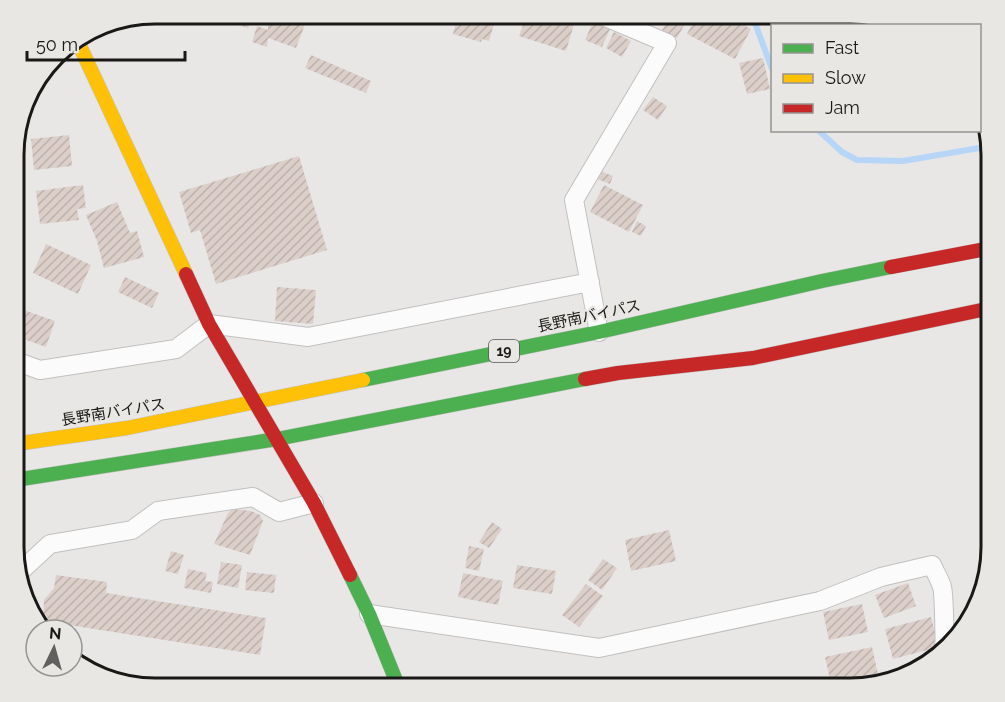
<svg xmlns="http://www.w3.org/2000/svg" width="1005" height="702" font-family="Raleway,'Noto Sans JP',sans-serif">
  <style>
    .lines { fill: none; stroke-linecap: round; stroke-linejoin: round }
    .stream { stroke: #b7d5f7; stroke-width: 6 }
    .building { fill: url(#building-hatch) }
    .street-casing { stroke: #c2c0bf; stroke-width: 20 }
    .fast-casing { stroke: #c2c0bf; stroke-width: 15 }
    .slow-casing { stroke: #c2c0bf; stroke-width: 15 }
    .jam-casing { stroke: #c2c0bf; stroke-width: 15 }
    .street { stroke: #fcfbfb; stroke-width: 18 }
    .fast { stroke: #4caf50; stroke-width: 14 }
    .slow { stroke: #ffc107; stroke-width: 14 }
    .jam { stroke: #c62828; stroke-width: 14 }
    .labels { text-anchor: middle; stroke-width: 4.5; stroke-linejoin: round; paint-order: stroke }
    .shield { fill: #e9e7e4; stroke: #575654; stroke-width: 1.5 }
    .shield-label { font-size: 14px; font-weight: bold; fill: #181817 }
    .street-label { font-size: 15px; fill: #181817; stroke: #e9e7e4 }
    .rim { fill: none; stroke: #181817; stroke-width: 3 }
  </style>
  <defs>
    <pattern id="building-hatch" width="6" height="6" patternUnits="userSpaceOnUse" patternTransform="scale(1.5)"><rect width="6" height="6" fill="#dccfca"/><path d="M-1 1l2-2M0 6l6-6M5 7l2-2" fill="none" stroke="#bcb1ad"/></pattern>
  </defs>
  <rect width="100%" height="100%" fill="#e8e7e5"/>
  <g class="lines">
    <path class="stream" d="M752,15l20,54
      M818,130l24,22 15,8 46,1 88,-15"/>
  </g>
  <path class="building" d="M786,14h15l5,3 -5,9h-20z
    M690,15l-13,23 -15,-8 8,-14z
    M697,15h29l25,14 -16,30 -48,-25z
    M496,17l-7,24 -7,-2 -1,3 -28,-8 4,-16z
    M526,17h34l15,4 -9,30 -47,-15z
    M439,18h15l-3,7 -13,-4z
    M307,19l-11,29 -28,-10 -1,9 -15,-5 5,-16 11,4v-4l-10,-5 1,-1z
    M224,20h27l-3,8z
    M593,22l17,7 -8,18 -17,-7z
    M614,32l17,9 -9,16 -16,-9z
    M311,55l60,26 -5,12 -61,-25z
    M763,58l7,31 -23,5 -8,-31z
    M653,97l14,9 -9,14 -15,-10z
    M69,135l3,31 -38,4 -3,-31z
    M299,156l28,94 -111,34 -16,-54 -9,3 -12,-41z
    M598,170l15,6 -3,8 -15,-6z
    M83,185l3,23 -9,1 2,11 -39,4 -4,-33z
    M604,185l39,20 -14,27 -39,-20z
    M117,202l13,31 7,-2 7,26 -40,11 -7,-27 -11,-26z
    M637,221l9,5 -5,10 -9,-4z
    M46,244l45,21 -13,29 -45,-21z
    M125,277l34,16 -7,15 -34,-16z
    M277,287l39,3 -3,34 -38,-3z
    M15,307l40,14 -9,26 -31,-11z
    M232,509l19,2 9,4 3,6 -13,34 -36,-11 14,-31z
    M492,522l10,7 -13,19 -10,-6z
    M669,530l7,31 -45,10 -6,-31z
    M469,546l15,3 -5,22 -14,-3z
    M171,551l13,4 -6,19 -13,-3z
    M603,559l14,9 -15,22 -14,-10z
    M221,562l21,3 -4,23 -21,-4z
    M517,565l39,6 -4,23 -39,-6z
    M188,569l19,4 -2,8 8,1 -2,11 -27,-5z
    M247,572l29,3 -2,18 -29,-3z
    M463,573l40,8 -5,24 -40,-8z
    M56,575l51,7 -1,11 160,25 -6,37 -217,-34 1,-21 10,-12z
    M908,583l8,23 -32,12 -9,-23z
    M586,584l17,12 -24,31 -17,-12z
    M862,604l6,28 -39,8 -6,-28z
    M931,617l8,30 -46,12 -8,-30z
    M872,647l7,32 -47,9 -7,-31z
    M238,684l17,3v1h-18z"/>
  <g class="lines">
    <g class="street-casing">
      <path id="street" d="M599,332l-25,-132 93,-157 -64,-27
        M15,361l25,9 136,-21 33,-25 99,13 282,-55
        M16,570l7,-1 27,-25 82,-14 26,-19 95,-14 26,15 35,-9
        M369,614l230,34 221,-47 61,-24 51,-12c3,7 8,15 10,22 2,6 3,57 2,62"/>
    </g>
    <g class="fast-casing">
      <path id="fast" d="M363,380l236,-48 223,-51 69,-14
        M15,480l262,-41 308,-60
        M350,575l19,39 30,74"/>
    </g>
    <g class="slow-casing">
      <path id="slow" d="M77,40l109,234
        M15,444l112,-16 236,-48"/>
    </g>
    <g class="jam-casing">
      <path id="jam" d="M891,267l100,-19
        M186,274l23,50 105,179 36,72
        M585,379l33,-6 135,-15 238,-50"/>
    </g>
    <use href="#street" class="street"/>
    <use href="#fast" class="fast"/>
    <use href="#slow" class="slow"/>
    <use href="#jam" class="jam"/>
  </g>
  <g class="labels">
    <rect class="shield" x="489" y="340" width="30" height="22" rx="4.5"/>
    <g class="shield-label">
      <text x="504" y="356">19</text>
    </g>
    <g class="street-label">
      <text transform="translate(589 316) rotate(-12)" y="5">長野南バイパス</text>
      <text transform="translate(113 412) rotate(-9)" y="5">長野南バイパス</text>
    </g>
  </g>
  <path d="M0 0H1005V702H0ZM155 24H850A131 131 0 0 1 981 155V547A131 131 0 0 1 850 678H155A131 131 0 0 1 24 547V155A131 131 0 0 1 155 24Z" fill="#e9e7e4" fill-rule="evenodd"/>
  <path class="rim" d="M155 24H850A131 131 0 0 1 981 155V547A131 131 0 0 1 850 678H155A131 131 0 0 1 24 547V155A131 131 0 0 1 155 24Z"/>
  <rect x="771" y="24" width="210" height="108" fill="#e9e7e4" stroke="#959492" stroke-width="1.5"/>
  <rect x="783" y="44" width="30" height="9" fill="#4caf50" stroke="#959492" stroke-width="1.5"/>
  <text x="825" y="54" font-size="18" fill="#181817">Fast</text>
  <rect x="783" y="74" width="30" height="9" fill="#ffc107" stroke="#959492" stroke-width="1.5"/>
  <text x="825" y="84" font-size="18" fill="#181817">Slow</text>
  <rect x="783" y="104" width="30" height="9" fill="#c62828" stroke="#959492" stroke-width="1.5"/>
  <text x="825" y="114" font-size="18" fill="#181817">Jam</text>
  <g transform="translate(54 648) rotate(5)"><circle r="28" fill="#e9e7e4" stroke="#959492" stroke-width="1.5"/>
  <path d="M0-4.5L10 22L0 15L-10 22Z" fill="#61605f"/>
  <text y="-9" font-size="16" font-weight="bold" text-anchor="middle" fill="#181817">N</text>
  </g>
  <path d="M27 51v9h158v-9" fill="none" stroke="#181817" stroke-width="3"/>
  <text x="36" y="51" font-size="18" fill="#181817" stroke="#e9e7e4" stroke-width="4.5" paint-order="stroke">50 m</text>
</svg>
